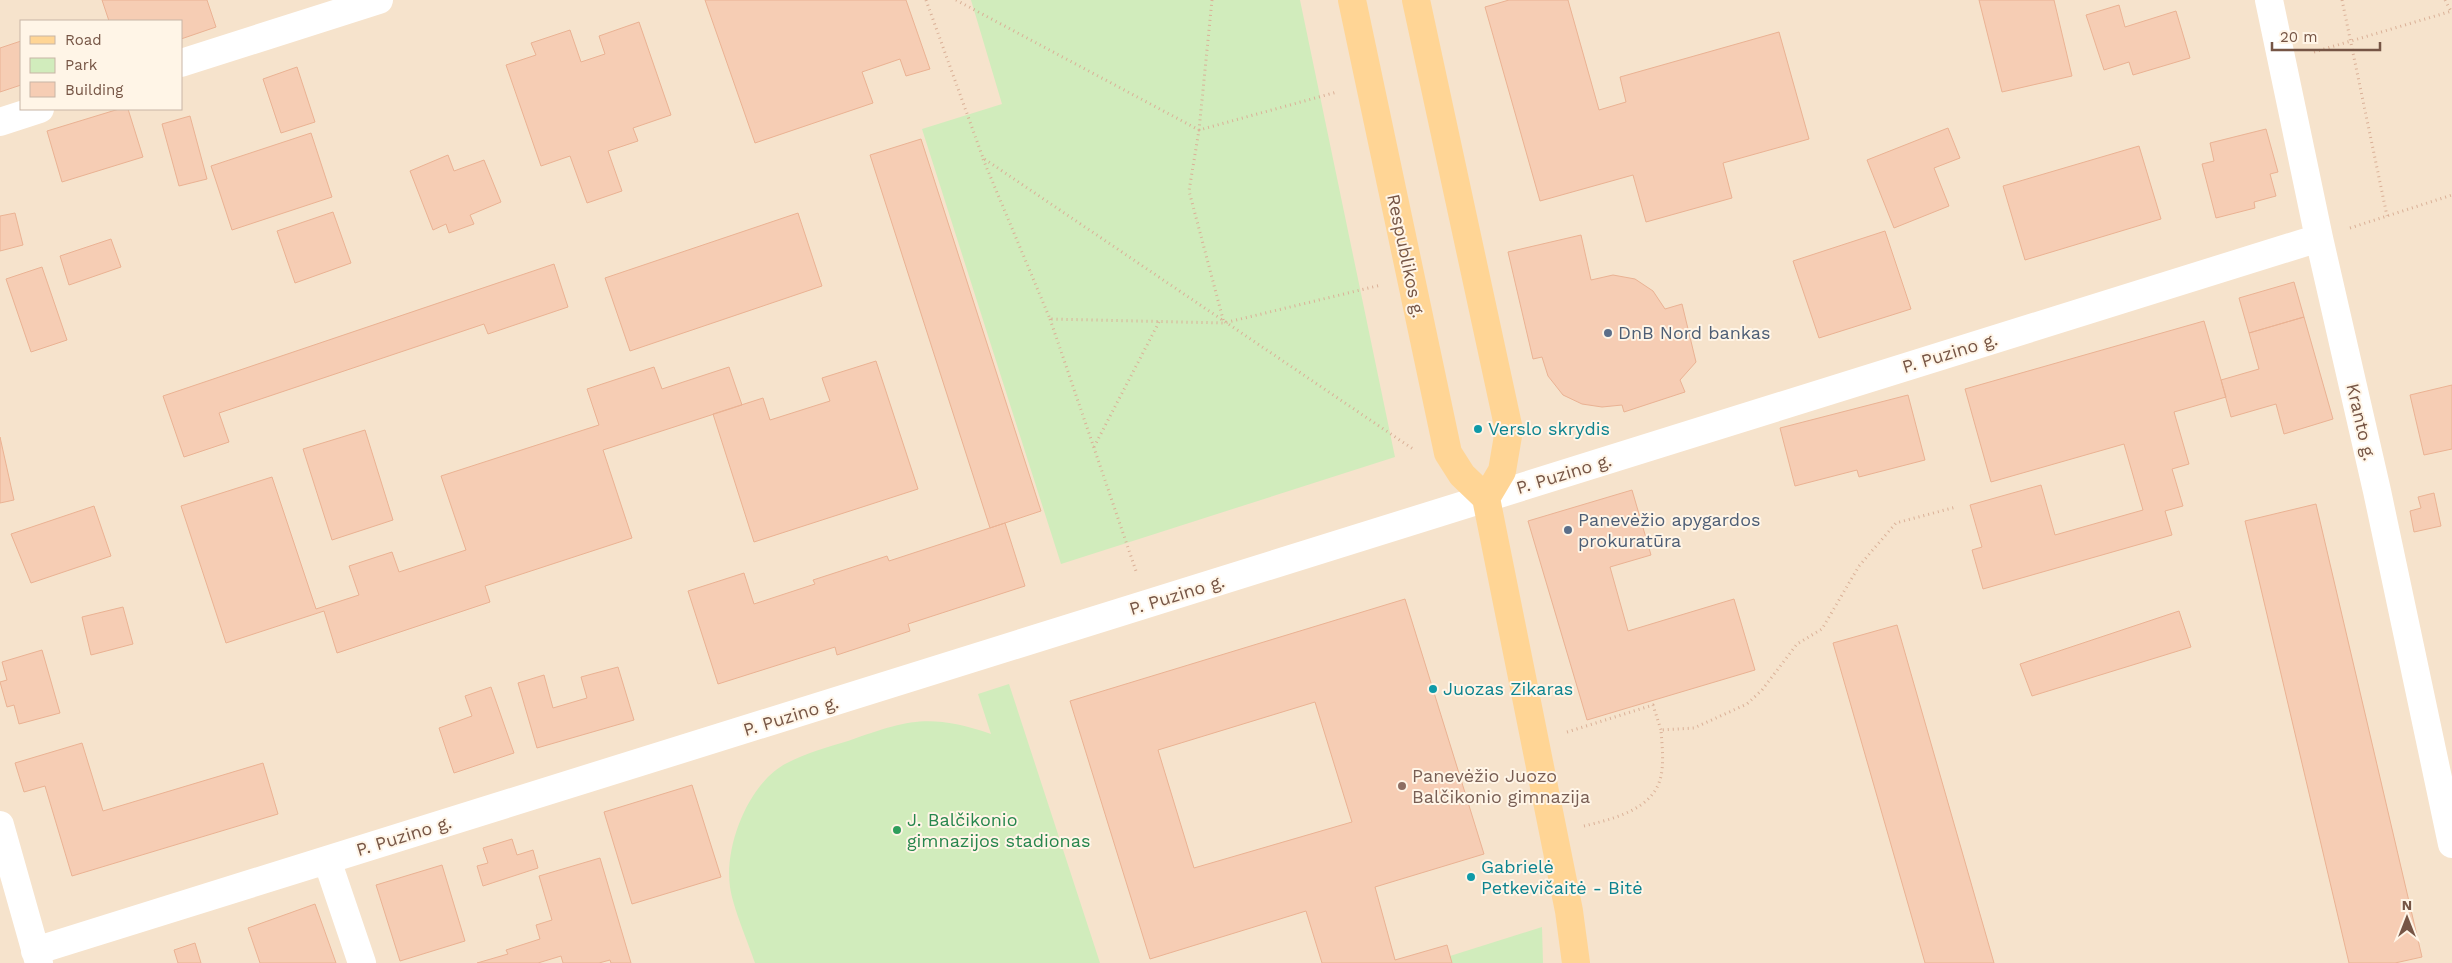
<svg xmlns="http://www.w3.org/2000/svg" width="2452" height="963" font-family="'Work Sans',sans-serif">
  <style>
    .residential { fill: #f6e3cc; fill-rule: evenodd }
    .green { fill: #d1ecbc }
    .building { fill: #f6cdb4; stroke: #eab293; fill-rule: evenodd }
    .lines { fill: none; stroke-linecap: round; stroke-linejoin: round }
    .path { stroke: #dab097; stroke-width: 3; stroke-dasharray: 1 4; stroke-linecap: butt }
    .minor { stroke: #fff; stroke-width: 28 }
    .major { stroke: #ffd595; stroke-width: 28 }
    .service-dot { fill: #5c6f8a; stroke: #fff5e7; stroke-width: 2 }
    .culture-dot { fill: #0f9aa8; stroke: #fff5e7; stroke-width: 2 }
    .education-dot { fill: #8d6e63; stroke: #fff5e7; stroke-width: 2 }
    .leisure-dot { fill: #2e9e5b; stroke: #fff5e7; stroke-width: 2 }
    .labels { text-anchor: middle; stroke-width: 4; stroke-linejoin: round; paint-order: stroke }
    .street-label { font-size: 18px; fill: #765545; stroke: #fff5e7 }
    .service-label { font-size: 18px; fill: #4e5e75; stroke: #fff5e7; text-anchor: start }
    .culture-label { font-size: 18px; fill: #0d838f; stroke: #fff5e7; text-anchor: start }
    .education-label { font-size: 18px; fill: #785e54; stroke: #fff5e7; text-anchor: start }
    .leisure-label { font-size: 18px; fill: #27864d; stroke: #fff5e7; text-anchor: start }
  </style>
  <rect width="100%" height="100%" fill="#fef1de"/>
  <path class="residential" d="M0,0h2452v963h-2452zM21,21h160v88h-160z"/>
  <path class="green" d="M971,0h329l95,457 -334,107 -139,-435 80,-25z
    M1009,684l91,279h-345c-7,-21 -22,-55 -25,-76 -6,-41 19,-105 57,-124 19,-10 41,-16 61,-22 60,-21 81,-28 143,-7l-13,-40z
    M1542,927l1,36h-91l-2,-7z"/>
  <path class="building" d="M102,0h105l9,27 -35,12v-18h-72z
    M705,0h201l24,69 -24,7 -6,-17 -38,13 11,31 -118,40z
    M1509,0h59l31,110 27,-8 -6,-25 159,-45 30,107 -86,24 9,35 -86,24 -13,-47 -93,26 -55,-194z
    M1979,0h75l18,76 -70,16z
    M2119,5l6,22 51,-16 14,47 -57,17 -4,-13 -25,8 -18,-55z
    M639,22l32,93 -38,13 5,13 -30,10 14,40 -35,12 -17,-47 -29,10 -35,-101 30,-10 -5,-12 39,-13 11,32 24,-8 -6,-18z
    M21,41v44l-21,7v-44z
    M297,67l18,55 -34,11 -18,-54z
    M119,109h9l15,48 -81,25 -15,-51z
    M190,116l17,63 -28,7 -17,-62z
    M1948,128l12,30 -26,10 15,38 -55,22 -27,-68z
    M2266,129l12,43 -8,2 6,22 -22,6 1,6 -39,10 -14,-54 12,-3 -4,-18z
    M311,133l21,64 -100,33 -21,-64z
    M921,139l120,372 -51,17 -120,-373z
    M2139,146l22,73 -136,41 -22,-74z
    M448,155l6,16 30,-11 17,42 -31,13 4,9 -25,9 -3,-9 -13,6 -23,-59z
    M333,212l18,51 -56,20 -18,-52z
    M15,213l8,32 -23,6v-35z
    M798,213l24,73 -192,65 -25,-73z
    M1885,231l26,78 -92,29 -26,-77z
    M1581,235l10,45 22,-5 22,4 18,12 12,18 17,-5 14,58 -16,18 5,12 -61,20 -2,-7 -20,2 -20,-3 -19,-9 -15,-19 -6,-19 -9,2 -25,-107z
    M111,239l10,28 -52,18 -9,-29z
    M554,264l14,43 -80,27 -4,-10 -265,89 10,29 -45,15 -21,-61z
    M42,267l25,73 -36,12 -25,-73z
    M2294,282l10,35 -55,16 -10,-35z
    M2304,317l29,102 -49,15 -8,-30 -45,13 -10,-37 38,-11 -10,-36z
    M2204,321l22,76 -52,15 15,52 -17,5 11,37 -18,5 7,24 -189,54 -11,-39 10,-3 -12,-42 71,-20 14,50 88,-25 -19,-66 -133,38 -26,-93z
    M876,361l42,128 -164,53 -41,-128 50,-16 7,22 60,-19 -8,-23z
    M654,367l8,22 67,-22 13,38 -139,45 29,88 -147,48 5,16 -153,51 -13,-42 -98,32 -45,-137 91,-29 44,132 43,-14 -10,-29 43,-14 7,20 67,-22 -25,-74 158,-51 -12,-36z
    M2452,385v64l-28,6 -14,-60z
    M1908,395l17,65 -66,17 -2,-7 -62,16 -15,-58z
    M365,430l28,90 -61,20 -29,-91z
    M0,437l14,63 -14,3z
    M1632,490l19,65 -41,12 18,64 106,-32 21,71 -168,50 -59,-199z
    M2434,493l7,33 -27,6 -4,-21 11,-3 -3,-11z
    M2316,504l106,453 -27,6h-46l-104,-442z
    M94,506l17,50 -80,27 -20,-49z
    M1005,523l20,63 -117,38 2,7 -73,24 -2,-8 -117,37 -30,-93 56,-18 10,31 61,-20 -2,-4 74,-24 2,5z
    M1405,599l79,255 -109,33 20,73 52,-15 5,18h-130l-16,-52 -156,48 -80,-258zM1315,702l37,120 -158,46 -36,-118z
    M123,607l10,37 -42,11 -9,-38z
    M2179,611l12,36 -159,49 -12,-32z
    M1897,625l97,338h-69l-92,-320z
    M42,650l18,63 -41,11 -5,-19 -7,2 -7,-25 7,-2 -5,-18z
    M618,667l16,53 -97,28 -19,-65 26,-8 9,33 34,-10 -6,-21z
    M491,687l23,66 -60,20 -15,-45 33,-12 -7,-20z
    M82,743l21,68 160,-48 15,51 -206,62 -27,-90 -21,6 -9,-29z
    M692,785l29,92 -89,27 -28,-92z
    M512,839l5,16 16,-5 5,18 -55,18 -6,-20 11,-3 -5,-15z
    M600,858l31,105h-20l-1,-3 -11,3h-36l-2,-7 -23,7h-61l31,-9 -2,-4 34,-11 -4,-14 16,-5 -13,-44z
    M442,865l23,76 -65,20 -24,-76z
    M315,904l21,59h-76l-12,-35z
    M195,943l6,20h-23l-4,-13z"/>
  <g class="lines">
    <path class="path" d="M926,0l57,158 430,291
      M956,0l243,130 -10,61 35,132
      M1212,0l-13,130 138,-38
      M2342,0l45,216
      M2445,0l7,13
      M2314,52l138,-41
      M983,159l67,160 174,4 157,-38
      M2350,228l102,-33
      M1050,319l87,255
      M1094,447l65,-125
      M1567,732l86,-27 8,25
      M1584,826c28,-7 70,-16 77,-50 3,-14 1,-31 0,-46l33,-2 53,-24 15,-14 35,-46 25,-15 37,-63 37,-43 60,-16"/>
    <path class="minor" d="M2269,0l50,238 58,253 75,353
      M181,63l198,-63
      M0,122l40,-13
      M0,825l39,138
      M327,860l35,103
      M35,951l2284,-713"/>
    <path class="major" d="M1352,0l96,453 14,22 24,23 83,413 7,52
      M1416,0l93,430 -7,41 -16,27"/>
  </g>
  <g class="service-dot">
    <circle cx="1608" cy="333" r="5"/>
    <circle cx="1568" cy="530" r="5"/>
  </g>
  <g class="culture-dot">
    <circle cx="1478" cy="429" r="5"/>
    <circle cx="1433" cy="689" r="5"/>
    <circle cx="1471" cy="877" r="5"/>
  </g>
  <circle class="education-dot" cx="1402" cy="786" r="5"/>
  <circle class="leisure-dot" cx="897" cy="830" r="5"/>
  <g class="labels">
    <g class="street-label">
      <text transform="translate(1406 256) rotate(78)" y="6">Respublikos g.</text>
      <text transform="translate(1950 353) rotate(-17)" y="6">P. Puzino g.</text>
      <text transform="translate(2361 422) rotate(77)" y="6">Kranto g.</text>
      <text transform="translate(1564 474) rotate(-17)" y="6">P. Puzino g.</text>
      <text transform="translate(1177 595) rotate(-17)" y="6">P. Puzino g.</text>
      <text transform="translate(791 716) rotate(-17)" y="6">P. Puzino g.</text>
      <text transform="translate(404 836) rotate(-17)" y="6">P. Puzino g.</text>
    </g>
    <g class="service-label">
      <text x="1618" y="339">DnB Nord bankas</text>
      <text x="1578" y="526">Panevėžio apygardos<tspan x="1578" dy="21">prokuratūra</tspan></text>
    </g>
    <g class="culture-label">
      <text x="1488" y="435">Verslo skrydis</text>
      <text x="1443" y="695">Juozas Zikaras</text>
      <text x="1481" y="873">Gabrielė<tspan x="1481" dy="21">Petkevičaitė - Bitė</tspan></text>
    </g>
    <g class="education-label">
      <text x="1412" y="782">Panevėžio Juozo<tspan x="1412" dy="21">Balčikonio gimnazija</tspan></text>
    </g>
    <g class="leisure-label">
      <text x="907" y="826">J. Balčikonio<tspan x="907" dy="21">gimnazijos stadionas</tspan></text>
    </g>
  </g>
  <rect x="20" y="20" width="162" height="90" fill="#fff5e7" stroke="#c8b5a6"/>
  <rect x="30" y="36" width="25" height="8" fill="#ffd595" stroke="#c8b5a6"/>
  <text x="65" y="45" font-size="15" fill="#765545">Road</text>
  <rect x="30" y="58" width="25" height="15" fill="#d1ecbc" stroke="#c8b5a6"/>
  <text x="65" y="70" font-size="15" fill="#765545">Park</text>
  <rect x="30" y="82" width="25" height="15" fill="#f6cdb4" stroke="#c8b5a6"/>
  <text x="65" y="95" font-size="15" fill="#765545">Building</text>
  <g transform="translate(2407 918)" stroke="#fff5e7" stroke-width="4" paint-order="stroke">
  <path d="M0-4L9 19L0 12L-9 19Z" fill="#765545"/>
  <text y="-8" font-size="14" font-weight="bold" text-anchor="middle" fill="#765545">N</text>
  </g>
  <path d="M2272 42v8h108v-8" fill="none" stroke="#765545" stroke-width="2.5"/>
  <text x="2280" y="42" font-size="15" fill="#765545" stroke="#fff5e7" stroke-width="4" paint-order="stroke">20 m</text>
</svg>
